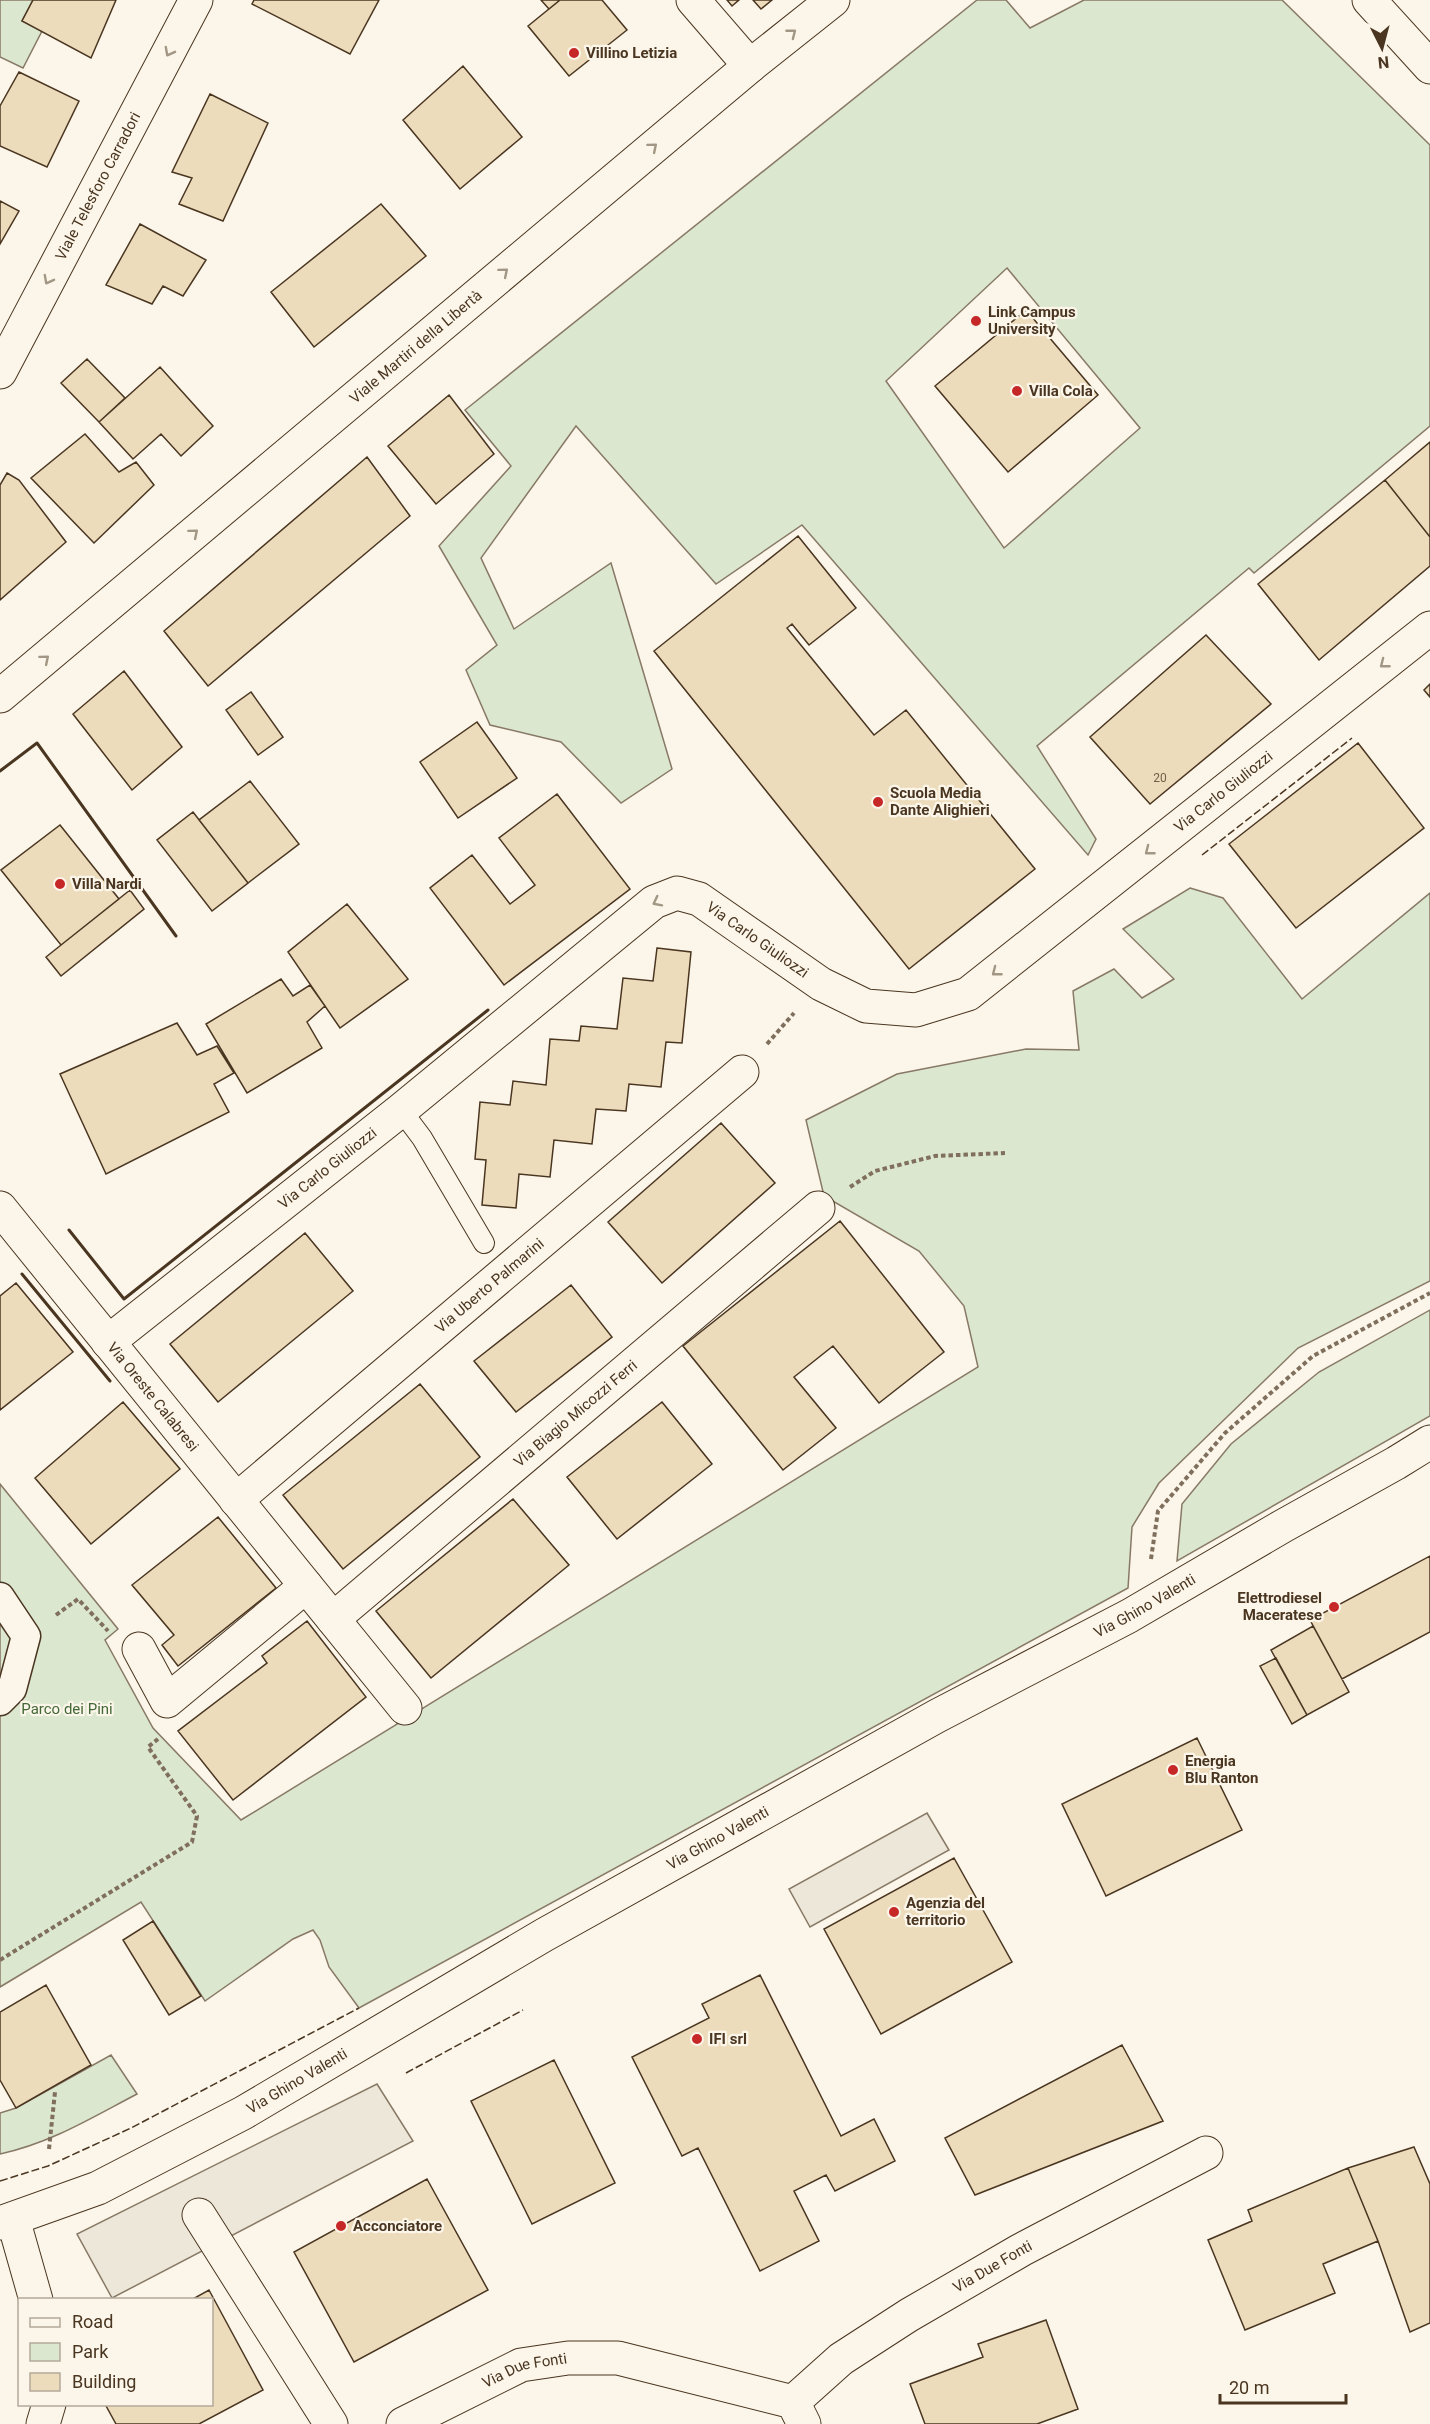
<svg xmlns="http://www.w3.org/2000/svg" width="1430" height="2424" font-family="Roboto,sans-serif">
  <style>
    .green { fill: #dce7d0; stroke: #887966; stroke-width: 1.5; fill-rule: evenodd }
    .parking { fill: #ede7d9; stroke: #887966; stroke-width: 1.5 }
    .building { fill: #ecdcbc; stroke: #4a3520; stroke-width: 1.5 }
    .lines { fill: none; stroke-linecap: round; stroke-linejoin: round }
    .service-casing { stroke: #4a3520; stroke-width: 22 }
    .pedestrian-casing { stroke: #4a3520; stroke-width: 31 }
    .minor-casing { stroke: #4a3520; stroke-width: 35 }
    .tertiary-casing { stroke: #4a3520; stroke-width: 35 }
    .secondary-casing { stroke: #4a3520; stroke-width: 35 }
    .path { stroke: #7f6f5c; stroke-width: 4; stroke-dasharray: 4.5 3; stroke-linecap: butt }
    .service { stroke: #fbf6e9; stroke-width: 20 }
    .pedestrian { stroke: #fbf6e9; stroke-width: 28 }
    .minor { stroke: #fbf6e9; stroke-width: 33 }
    .tertiary { stroke: #fbf6e9; stroke-width: 33 }
    .secondary { stroke: #fbf6e9; stroke-width: 33 }
    .fence { stroke: #4a3520; stroke-width: 1.5; stroke-dasharray: 8 3; stroke-linecap: butt }
    .wall { stroke: #4a3520; stroke-width: 3 }
    .oneway { stroke: #a29684 }
    .poi-dot { fill: #c62828; stroke: #fbf6e9; stroke-width: 2 }
    .labels { text-anchor: middle; stroke-width: 4.5; stroke-linejoin: round; paint-order: stroke }
    .number-label { font-size: 12px; fill: #725f47 }
    .poi-label { font-size: 15px; font-weight: bold; fill: #4a3520; stroke: #fbf6e9; text-anchor: start }
    .street-label { font-size: 15px; fill: #4a3520; stroke: #fbf6e9 }
    .park-label { font-size: 15px; fill: #436837; stroke: #fbf6e9 }
  </style>
  <rect width="100%" height="100%" fill="#fbf6e9"/>
  <path class="green" d="M0,0h33l-11,21 20,10 -19,37 -23,-11z
    M977,0h29l24,28 54,-28h198l148,145v281l-176,147 -5,-5 -212,178 59,93 -8,16 -286,-330 -86,59 -140,-158 -95,132 33,71 97,-66 61,206 -51,34 -60,-61 -71,-17 -24,-55 31,-25 -58,-99 72,-80 -46,-56zM1007,268l133,160 -136,120 -118,-167z
    M1190,888l33,10 79,101 128,-106v388l-132,67 -139,135 -27,44 -4,61 -769,420 -30,-41 -9,-27 -7,-10 -20,9 -88,62 -64,-99 -141,85v-503l118,145 -13,11 48,88 88,92 737,-453 -14,-61 -45,-55 -95,-55 -18,-76 91,-46 129,-25 53,1 -6,-59 41,-22 28,29 32,-19 -51,-50z
    M1430,1310v106l-253,145 5,-57 49,-60 88,-72z
    M111,2055l26,39c-46,24 -86,49 -137,60v-41l16,-5z"/>
  <path class="parking" d="M927,1813l22,37 -139,77 -21,-38z
    M377,2084l36,57 -301,157 -35,-64z"/>
  <path class="building" d="M33,0h83l-25,58 -69,-37z
    M254,0h125l-29,54 -98,-50z
    M541,0h19l-11,9z
    M560,0h42l25,30 -58,46 -41,-50z
    M727,0h12l-7,6z
    M753,0h19l-11,9z
    M463,66l59,71 -62,52 -57,-69z
    M19,72l60,29 -32,66 -47,-21v-40z
    M210,94l58,29 -45,98 -44,-17 13,-26 -20,-6z
    M0,201l19,10 -19,33z
    M381,204l45,52 -112,91 -43,-55z
    M140,224l66,36 -23,36 -20,-10 -11,18 -46,-19z
    M1026,310l72,85 -90,77 -73,-86z
    M87,359l38,39 -26,24 -38,-39z
    M160,367l53,59 -32,30 -20,-22 -28,25 -34,-37z
    M449,395l45,59 -58,50 -48,-58z
    M85,434l34,38 17,-10 18,23 -60,58 -63,-65z
    M1430,442v95l-45,-57z
    M367,457l43,59 -202,170 -44,-55z
    M7,473l12,7 47,62 -66,58v-115z
    M1385,480l45,57v29l-111,94 -61,-76z
    M798,536l58,72 -47,37 -17,-21 -5,4 87,107 32,-25 129,159 -126,100 -255,-318z
    M1206,635l65,69 -121,100 -60,-67z
    M124,671l58,76 -50,43 -59,-76z
    M1430,684v13l-6,-7z
    M251,692l32,45 -25,18 -32,-45z
    M477,722l40,56 -59,40 -38,-56z
    M1358,743l66,85 -128,100 -67,-84z
    M250,781l49,63 -51,39 -49,-63z
    M557,794l73,95 -126,96 -74,-97 42,-33 38,49 25,-19 -36,-47z
    M193,812l55,71 -36,28 -55,-71z
    M60,825l59,74 -58,46 -60,-75z
    M130,890l14,19 -83,67 -15,-19z
    M347,904l61,75 -68,49 -52,-76z
    M657,948l34,4 -9,91 -16,-1 -5,45 -32,-3 -3,27 -30,-2 -4,35 -38,-4 -4,37 -31,-3 -3,34 -34,-3 4,-45 -11,-1 5,-57 30,3 3,-24 33,4 4,-46 29,2 2,-15 36,3 6,-51 30,3z
    M281,979l12,17 17,-11 15,21 -18,16 15,26 -75,45 -41,-69z
    M177,1023l20,32 20,-9 17,27 -20,11 15,28 -123,62 -46,-100z
    M721,1123l54,60 -113,100 -54,-61z
    M840,1221l104,131 -65,51 -46,-57 -39,31 42,51 -53,42 -100,-124z
    M305,1233l48,58 -135,111 -48,-58z
    M16,1283l57,69 -73,58v-114z
    M571,1285l41,52 -96,75 -42,-51z
    M420,1384l60,73 -137,112 -60,-74z
    M123,1402l57,67 -89,75 -56,-66z
    M662,1402l50,62 -95,75 -50,-62z
    M513,1499l56,66 -138,113 -55,-67z
    M218,1517l58,71 -98,78 -16,-21 12,-10 -42,-50z
    M1430,1556v76l-88,47 -32,-59z
    M307,1621l59,76 -133,103 -55,-69 89,-68 -5,-7z
    M1313,1626l36,66 -42,23 -36,-65z
    M1276,1658l31,57 -15,9 -32,-58z
    M1197,1738l45,92 -136,66 -44,-92z
    M954,1858l58,104 -131,72 -57,-105z
    M153,1921l48,75 -32,19 -46,-75z
    M760,1975l81,161 33,-17 21,42 -60,30 -9,-16 -32,16 25,50 -59,30 -62,-123 -16,8 -50,-99 77,-39 -7,-14z
    M46,1985l45,80 -75,43 -16,-28v-68z
    M1122,2045l41,76 -188,74 -30,-57z
    M554,2060l61,123 -83,41 -61,-123z
    M1414,2147l16,37v139l-20,9 -32,-91 -30,-73z
    M1348,2168l30,73 -55,23 12,29 -90,37 -37,-90 44,-19 -4,-11z
    M427,2179l61,111 -134,72 -60,-110z
    M209,2290l54,100 -64,34h-83l-11,-20h107v-104h-21z
    M1046,2320l32,89 -41,15h-112l-15,-40 73,-27 -5,-13z"/>
  <g class="lines">
    <g class="service-casing">
      <path id="service" d="M401,1110l21,28 62,105"/>
    </g>
    <g class="pedestrian-casing">
      <path id="pedestrian" d="M0,1597l26,39 -14,53 -12,12"/>
    </g>
    <g class="minor-casing">
      <g id="minor">
        <path d="M693,0l57,66"/>
        <path d="M1369,0l61,67"/>
        <path id="s1" d="M0,1208l405,500"/>
        <path id="s2" d="M108,1342l293,-232 253,-208 23,-9 22,6 122,85 45,22 50,4 52,-16 462,-366"/>
        <path id="s3" d="M236,1500l506,-428"/>
        <path id="s4" d="M333,1619l485,-411"/>
        <path d="M139,1649l28,52 139,-115"/>
        <path d="M199,2215l132,209"/>
        <path id="s5" d="M793,2402l48,-43 68,-44 112,-65 185,-97"/>
        <path id="s6" d="M403,2424l118,-59 47,-7h50l175,44 11,22"/>
      </g>
    </g>
    <g class="tertiary-casing">
      <path id="tertiary" d="M13,2219l23,81
        M43,2424l6,-20"/>
    </g>
    <g class="secondary-casing">
      <g id="secondary">
        <path id="s7" d="M0,372l196,-372"/>
        <path id="s8" d="M0,696l750,-630 83,-66"/>
        <path id="s9" d="M0,2223l98,-35 145,-75 301,-178 393,-219 192,-100 154,-90 113,-63 34,-21"/>
      </g>
    </g>
    <path class="path" d="M767,1044l27,-31
      M850,1187l25,-16 60,-15 70,-3
      M1151,1559l7,-48 67,-78 88,-77 117,-63
      M56,1615l22,-16 30,32
      M0,1960l192,-118 5,-26 -49,-69 10,-8
      M49,2149l6,-57"/>
    <use href="#service" class="service"/>
    <use href="#pedestrian" class="pedestrian"/>
    <use href="#minor" class="minor"/>
    <use href="#tertiary" class="tertiary"/>
    <use href="#secondary" class="secondary"/>
    <path class="fence" d="M1202,855l150,-117
      M406,2073l117,-63
      M0,2181l48,-15 83,-38 228,-120"/>
    <path class="wall" d="M0,771l37,-28 139,193
      M69,1230l55,69 364,-289
      M22,1274l88,107"/>
  </g>
  <defs><path id="oneway-chevron" d="M-2-3.5L2.5 0L-2 3.5" fill="none" stroke-width="1.6" stroke-linecap="round" stroke-linejoin="round" transform="scale(1.5)"/></defs>
  <g class="oneway">
    <use href="#oneway-chevron" transform="translate(792 33) rotate(-38)"/>
    <use href="#oneway-chevron" transform="translate(169 52) rotate(118)"/>
    <use href="#oneway-chevron" transform="translate(653 147) rotate(-40)"/>
    <use href="#oneway-chevron" transform="translate(504 272) rotate(-40)"/>
    <use href="#oneway-chevron" transform="translate(48 280) rotate(118)"/>
    <use href="#oneway-chevron" transform="translate(194 533) rotate(-40)"/>
    <use href="#oneway-chevron" transform="translate(45 659) rotate(-40)"/>
    <use href="#oneway-chevron" transform="translate(1384 664) rotate(142)"/>
    <use href="#oneway-chevron" transform="translate(1149 851) rotate(142)"/>
    <use href="#oneway-chevron" transform="translate(657 902) rotate(153)"/>
    <use href="#oneway-chevron" transform="translate(996 972) rotate(142)"/>
  </g>
  <g class="poi-dot">
    <circle cx="574" cy="53" r="6"/>
    <circle cx="976" cy="321" r="6"/>
    <circle cx="1017" cy="391" r="6"/>
    <circle cx="878" cy="802" r="6"/>
    <circle cx="60" cy="884" r="6"/>
    <circle cx="1334" cy="1607" r="6"/>
    <circle cx="1173" cy="1770" r="6"/>
    <circle cx="894" cy="1912" r="6"/>
    <circle cx="697" cy="2039" r="6"/>
    <circle cx="341" cy="2226" r="6"/>
  </g>
  <g class="labels">
    <g class="number-label">
      <text x="1160" y="782">20</text>
    </g>
    <g class="poi-label">
      <text x="586" y="58">Villino Letizia</text>
      <text x="988" y="317">Link Campus<tspan x="988" dy="17">University</tspan></text>
      <text x="1029" y="396">Villa Cola</text>
      <text x="890" y="798">Scuola Media<tspan x="890" dy="17">Dante Alighieri</tspan></text>
      <text x="72" y="889">Villa Nardi</text>
      <text x="1322" y="1603" text-anchor="end">Elettrodiesel<tspan x="1322" dy="17">Maceratese</tspan></text>
      <text x="1185" y="1766">Energia<tspan x="1185" dy="17">Blu Ranton</tspan></text>
      <text x="906" y="1908">Agenzia del<tspan x="906" dy="17">territorio</tspan></text>
      <text x="709" y="2044">IFI srl</text>
      <text x="353" y="2231">Acconciatore</text>
    </g>
    <g class="street-label">
      <text dy="5" stroke="none"><textPath href="#s7" startOffset="210">Viale Telesforo Carradori</textPath></text>
      <text dy="5" stroke="none"><textPath href="#s8" startOffset="543">Viale Martiri della Libertà</textPath></text>
      <text dy="5" stroke="none"><textPath href="#s2" startOffset="1378">Via Carlo Giuliozzi</textPath></text>
      <text dy="5" stroke="none"><textPath href="#s2" startOffset="820">Via Carlo Giuliozzi</textPath></text>
      <text dy="5" stroke="none"><textPath href="#s2" startOffset="280">Via Carlo Giuliozzi</textPath></text>
      <text dy="5" stroke="none"><textPath href="#s3" startOffset="332">Via Uberto Palmarini</textPath></text>
      <text dy="5" stroke="none"><textPath href="#s1" startOffset="243">Via Oreste Calabresi</textPath></text>
      <text dy="5" stroke="none"><textPath href="#s4" startOffset="318">Via Biagio Micozzi Ferri</textPath></text>
      <text dy="5" stroke="none"><textPath href="#s9" startOffset="1302">Via Ghino Valenti</textPath></text>
      <text dy="5" stroke="none"><textPath href="#s9" startOffset="816">Via Ghino Valenti</textPath></text>
      <text dy="5" stroke="none"><textPath href="#s9" startOffset="330">Via Ghino Valenti</textPath></text>
      <text dy="5" stroke="none"><textPath href="#s5" startOffset="242">Via Due Fonti</textPath></text>
      <text dy="5" stroke="none"><textPath href="#s6" startOffset="134">Via Due Fonti</textPath></text>
    </g>
    <g class="park-label">
      <text x="67" y="1714">Parco dei Pini</text>
    </g>
  </g>
  <rect x="18" y="2298" width="195" height="108" fill="#fbf6e9" stroke="#b4a999" stroke-width="1.5"/>
  <rect x="30" y="2318" width="30" height="9" fill="#fbf6e9" stroke="#b4a999" stroke-width="1.5"/>
  <text x="72" y="2328" font-size="18" fill="#4a3520">Road</text>
  <rect x="30" y="2343" width="30" height="18" fill="#dce7d0" stroke="#b4a999" stroke-width="1.5"/>
  <text x="72" y="2358" font-size="18" fill="#4a3520">Park</text>
  <rect x="30" y="2373" width="30" height="18" fill="#ecdcbc" stroke="#b4a999" stroke-width="1.5"/>
  <text x="72" y="2388" font-size="18" fill="#4a3520">Building</text>
  <g transform="translate(1382 48) rotate(174)" stroke="#fbf6e9" stroke-width="4.5" paint-order="stroke">
  <path d="M0-4.5L10 22L0 15L-10 22Z" fill="#4a3520"/>
  <text y="-9" font-size="16" font-weight="bold" text-anchor="middle" fill="#4a3520">N</text>
  </g>
  <path d="M1220 2394v9h126v-9" fill="none" stroke="#4a3520" stroke-width="3"/>
  <text x="1229" y="2394" font-size="18" fill="#4a3520" stroke="#fbf6e9" stroke-width="4.5" paint-order="stroke">20 m</text>
</svg>
